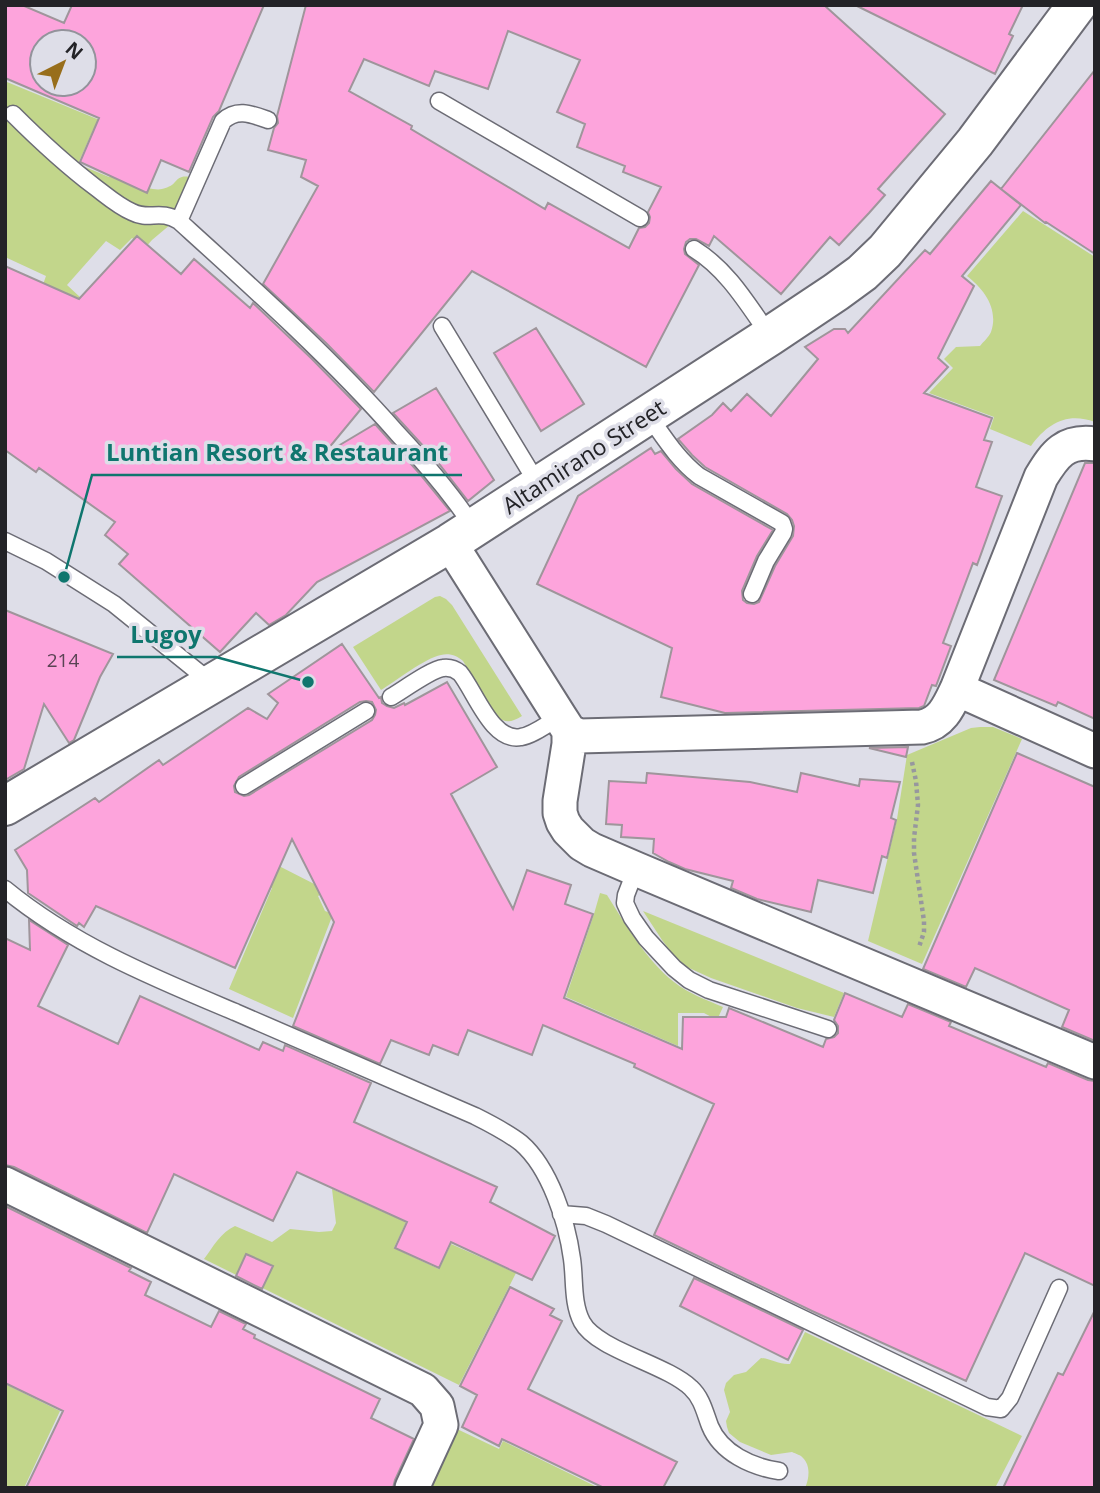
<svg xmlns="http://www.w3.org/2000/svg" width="1100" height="1493" font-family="'Open Sans',sans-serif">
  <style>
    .green { fill: #c2d68b }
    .building { fill: #fda4dc; stroke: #9f959b; stroke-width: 2; fill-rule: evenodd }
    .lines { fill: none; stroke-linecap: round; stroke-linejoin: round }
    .service-casing { stroke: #6c6c75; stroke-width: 19 }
    .minor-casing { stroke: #6c6c75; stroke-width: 37 }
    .secondary-casing { stroke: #6c6c75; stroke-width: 42 }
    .path { stroke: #97979e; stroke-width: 4.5; stroke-dasharray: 3.5 3.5; stroke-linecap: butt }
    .service { stroke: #fff; stroke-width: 16 }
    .minor { stroke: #fff; stroke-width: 33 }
    .secondary { stroke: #fff; stroke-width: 38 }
    .labels { text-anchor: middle; stroke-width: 7; stroke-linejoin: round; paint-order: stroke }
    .number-label { font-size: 19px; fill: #5a4354 }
    .street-label { font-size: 23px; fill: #232327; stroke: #dedee8 }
    .leader { fill: none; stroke: #0f766e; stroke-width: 2.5 }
    .callout-dot { fill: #0f766e; stroke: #dedee8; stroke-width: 2.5 }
    .callout-label { font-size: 24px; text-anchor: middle; font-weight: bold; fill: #0f766e; stroke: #dedee8; stroke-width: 7; stroke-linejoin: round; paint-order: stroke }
  </style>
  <rect width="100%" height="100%" fill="#dedee8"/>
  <path class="green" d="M7,82l129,53 -5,12 -38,-17 -15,34 31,13 6,-3c12,5 35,18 47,15 21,-4 8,-19 40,-9l-12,28 -38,32 -7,8 -13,-10 -12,12 -14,-9 -39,44 14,13 27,12 -68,-17 6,-17 -41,-19v-171z
    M1023,211l72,46v165c-28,-10 -47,1 -64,24l-41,-17 4,-12 -65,-24 24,-25 -9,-9 12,-12 24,-1c3,-4 9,-9 11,-14 8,-23 -7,-43 -24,-56z
    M440,596l6,3 6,6 70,111c-10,6 -16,8 -26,0l-33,-55c-6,-5 -13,-8 -22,-6 -16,3 -45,26 -60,35l-28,-43 82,-50z
    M980,727h13l29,12 -100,225 -54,-23 29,-122 10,-64 64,-27z
    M240,846l88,45 -10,5 7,15 8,3 -40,104 -64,-29 43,-101 -56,-23z
    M600,893l7,2c19,30 39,65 67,87 15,12 33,18 49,25l-6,13 -13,-7h-26v33l-112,-49 28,-83z
    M643,911l201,82 -10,24 -37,-9 -86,-30 -24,-11 -13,-11 -12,-16z
    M332,1189l74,33 -12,26 45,21 12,-25 65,29 -57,112 -255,-126c9,-12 17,-27 31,-33l37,16 18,-13 29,3 13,-1 4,-8z
    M805,1332l217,104 -27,52h-190c4,-9 6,-22 -2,-30 -2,-3 -7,-4 -11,-6l-21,3 -31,-13 -11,-9 -2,-6 -1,-6 4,-9 -6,-22 2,-7 8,-8 12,-3 15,-14c11,1 19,7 29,6z
    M5,1384l55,27 -36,77h-19z
    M457,1429l42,20 4,-8 96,47h-172z"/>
  <path class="building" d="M5,5h17l42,18 8,-18h192l-45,106 -6,6 -24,55 -28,-12 -14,33 -67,-31 19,-44 -94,-40zM42,42h42v42h-42z
    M306,5h518l121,109 -67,75 7,6 -16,18 -30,32 -9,-8 -49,57 -67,-58 -5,10 -13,-7h-6l-4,3 -2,7 1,5 14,11 -53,102 -174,-96 -98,121 -48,-49 -63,-59 55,-98 -17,-9 5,-17 -38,-10 6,-22 4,-5 -1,-7zM508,31l72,29 -23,52 28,12 -8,23 48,19 -2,6 38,15 -13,25 2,5 -1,6 -4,4 -6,1 -10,20 -81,-45 -3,6 -134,-80 1,-3 -63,-35 15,-32 65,27 6,-15 53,18z
    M855,5h168l-14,29 4,2 -18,38z
    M1095,70v184l-49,-32 -1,1 -44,-34z
    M991,181l30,24 -59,71 12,10 -36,72 10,9 -24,26 68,25 -8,22 8,2 -16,45 26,9 -25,69 -4,-2 -30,80 8,3 -15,40 -4,-1 -8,21 -5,2 -194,5 -64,-16 11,-49 -135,-64 41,-88 73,-48 4,6 6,-3 15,18 16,15 81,46 -16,26 -15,35 1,9 4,3 7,1 5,-2 16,-36 18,-30 1,-10 -2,-6 -5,-6 -82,-47 -13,-12 -14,-16 34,-24 11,-12 8,8 16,-17 24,22 47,-57 -13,-12 29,-18h11l3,4 77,-83 5,4z
    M137,236l44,38 13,-15 56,49 3,-5 58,55 50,51 -38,46 52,-31 45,50 30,37 -133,71 -31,33 -17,10 -13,-12 -36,39 -101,-88 9,-10 -23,-19 10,-13 -76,-54 -3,4 -31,-22v-184l74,33z
    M536,328l48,76 -43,27 -47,-78z
    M436,388l58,92 -26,21 -32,-41 -43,-47z
    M1085,463h10v256l-37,-17 -2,4 -62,-26z
    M5,610l108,44 -13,23 -26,63 -5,3 -25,-39 -20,65 -19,11z
    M342,644l37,54 2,-1 1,6 5,3 7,2 10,-5 1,2 42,-23 50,85 -46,27 62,115 14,-39 44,15 -6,19 28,10 -29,84 118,51 1,-32h43l3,-9 94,39 3,-8 8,-2 4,-4v-7l-4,-6 11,-27 57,24 6,-13 43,18 -2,4 97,41 2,-4 40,17 7,1v205l-70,-33 -59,128 -154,-70 -158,-76 60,-131 -80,-37 1,-3 -92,-39 -11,30 -64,-25 -10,25 -25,-10 -4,10 -38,-15 -11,24 -87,-38 41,-104 -42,-83 -57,129 -139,-62 -12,21 -5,-4 -2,3 -49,-33 -1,-23 -12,-20 80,-52 4,4 60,-42 4,5 85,-57 19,11 11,-16 -10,-9zM366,701l6,1 4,8 -1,5 -3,5 -123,75 -5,1 -9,-4 -1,-6 5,-9 121,-75z
    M908,747l-2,10 -37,-9z
    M1017,753l78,34v254l-33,-14 7,-17 -94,-42 -9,19 -43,-18z
    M647,773l103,9 47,10 4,-19 58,13 1,-7 40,3 -9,36 5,2 -9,38 -5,-2 -9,37 -55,-13 -7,32 -54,-13 -26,-11 2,-7 -48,-12 -16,-7 -16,-9 1,-14 -33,-2 1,-12 -16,-1 3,-43 37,2z
    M29,920l39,25 -30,61 80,38 22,-48 119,54 4,-8 20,9 2,-6 86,38 -17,39 143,65 -7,15 65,34 -23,44 -81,-38 -12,26 -44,-20 12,-26 -110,-50 -24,49 -99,-47 -27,59 -133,-66 -9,-2v-227l25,12z
    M5,1206l126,62 -2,3 22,11 -6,13 66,32 8,-16 27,13 -3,5 12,6 -1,3 126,61 -9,19 43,21 -19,41 -2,8h-367l37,-77 -58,-28z
    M246,1254l27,12 -11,23 -26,-13z
    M694,1278l109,52 -15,30 -108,-54z
    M510,1287l44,22 -4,6 12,6 -34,68 149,73 -14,26h-59l-102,-49 -3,7 -37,-19 15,-32 -17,-9z
    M1095,1310v178h-92l55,-115 5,2z"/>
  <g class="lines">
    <g class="service-casing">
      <path id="service" d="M439,101l201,117
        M13,114c26,26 53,51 82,73 12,9 23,19 37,25 17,9 28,-3 47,9 75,68 151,136 218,212 28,30 54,60 77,95
        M179,221l44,-100c14,-13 28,-7 45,-1
        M694,249c34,21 54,56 76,87
        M442,326l97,160
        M648,415c16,22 29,44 51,61l83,47 2,6 -1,4 -17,28 -14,33
        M5,541l41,20 68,43 99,80
        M391,697c12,-7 41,-28 52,-29 7,-1 12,1 17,5 15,18 32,70 61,64 13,-2 27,-14 39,-20
        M244,786l122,-75
        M636,869l-10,26 -1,8 7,15 14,20 28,30 15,12 20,10 119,39
        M5,889c68,56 149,89 230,123 80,35 160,70 240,104 16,8 32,16 46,27 29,25 46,79 51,116 3,20 0,44 10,63 15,28 84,42 109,66 11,10 14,25 19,38 11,27 42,41 69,45
        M561,1214l25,2 20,8 381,183 14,2 9,-11 49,-110"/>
    </g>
    <g class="minor-casing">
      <path id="minor" d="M450,543l110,174 9,14 10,5 343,-9c20,-4 27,-21 35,-38l84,-212c14,-23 24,-37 54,-33
        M957,689l138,62
        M569,731v13l-9,57v12l3,9 5,8 14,14 10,6 44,19 459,193
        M5,1184l418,206 14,16 4,19 -29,63"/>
    </g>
    <g class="secondary-casing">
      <path id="secondary" d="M5,806l445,-263 320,-207 66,-44 26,-19 23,-22 90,-109 102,-137"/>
    </g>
    <path class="path" d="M912,762l4,19 2,24 -4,33v15l10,68v11l-5,15"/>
    <use href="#service" class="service"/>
    <use href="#minor" class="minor"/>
    <use href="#secondary" class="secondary"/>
  </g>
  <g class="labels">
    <g class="number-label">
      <text x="63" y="667">214</text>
    </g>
    <g class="street-label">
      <text transform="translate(584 457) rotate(-33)" y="8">Altamirano Street</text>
    </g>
  </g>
  <path class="leader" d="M64 577L92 475H462M308 682L216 657H117"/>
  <g class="callout-dot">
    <circle cx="64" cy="577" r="7"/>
    <circle cx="308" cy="682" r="7"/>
  </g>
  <g class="callout-label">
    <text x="277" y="461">Luntian Resort &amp; Restaurant</text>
    <text x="166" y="643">Lugoy</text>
  </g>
  <rect width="1100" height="1493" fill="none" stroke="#232327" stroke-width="14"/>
  <g transform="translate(63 63) rotate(42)"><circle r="33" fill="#dedee8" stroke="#93939b" stroke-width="2"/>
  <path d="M0-5L12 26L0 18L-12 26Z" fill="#986e1b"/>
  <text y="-10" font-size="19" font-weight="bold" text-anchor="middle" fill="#232327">N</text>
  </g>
</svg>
